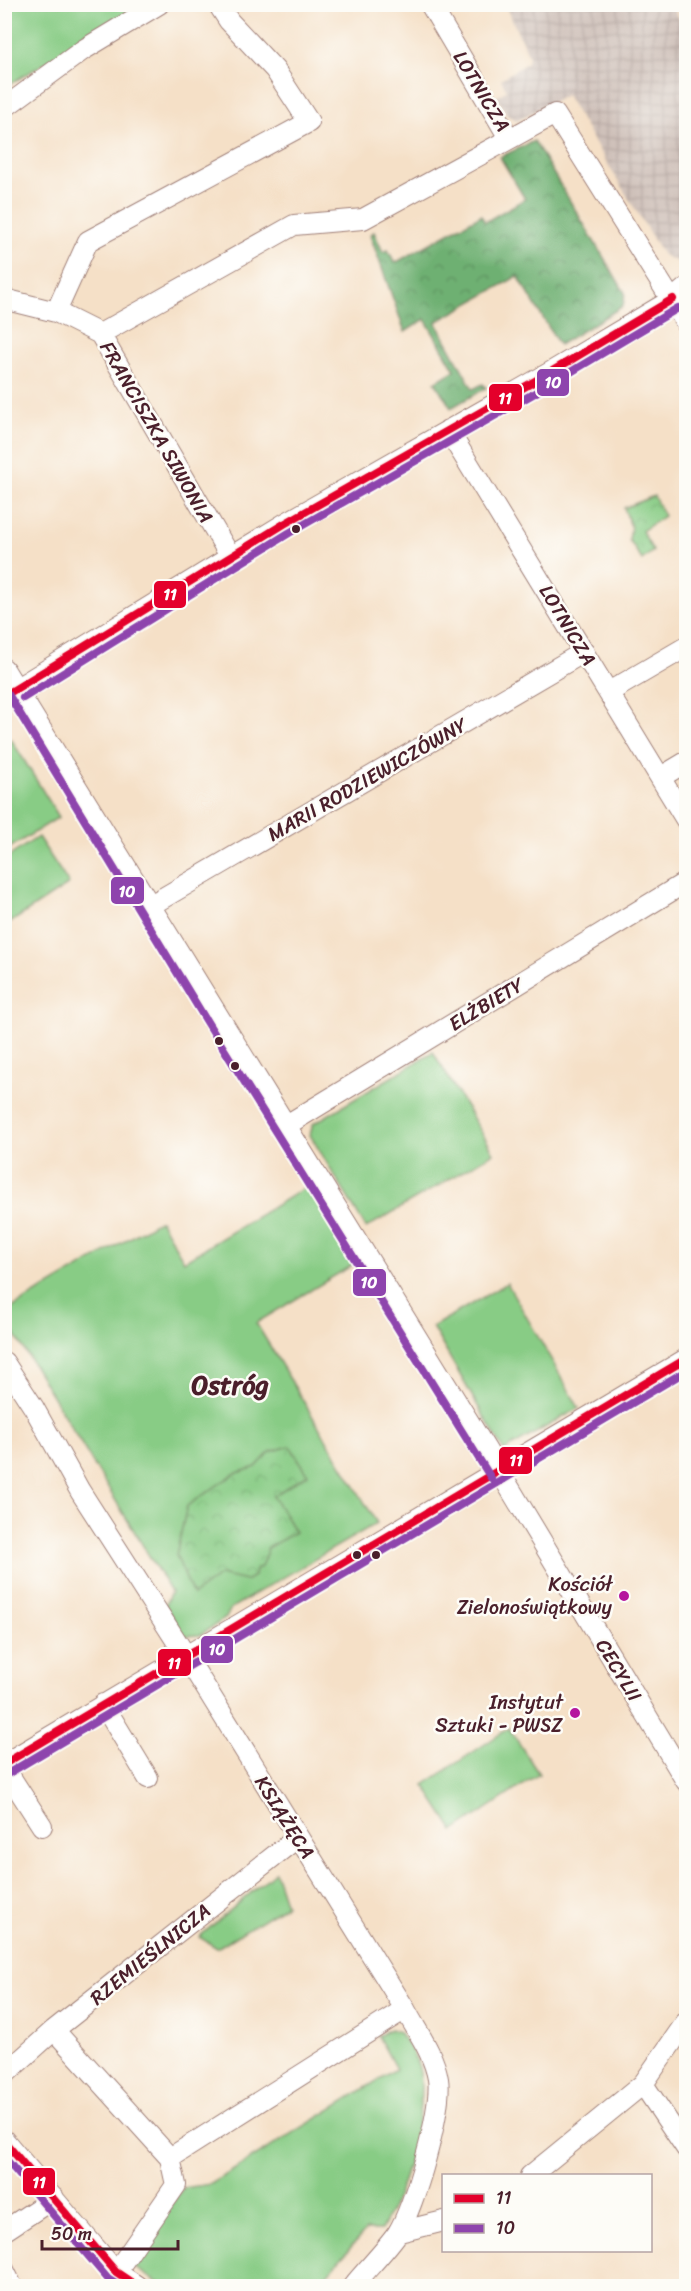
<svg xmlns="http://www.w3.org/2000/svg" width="691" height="2291" font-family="Sriracha,sans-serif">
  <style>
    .industrial { fill: url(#industrial-grid) }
    .green { fill: #88cc85; stroke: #697658; stroke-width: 1.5 }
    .forest { fill: url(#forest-crowns); stroke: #5c684e; stroke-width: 1.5 }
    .park { fill: url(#park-crowns); stroke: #697658; stroke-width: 1.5 }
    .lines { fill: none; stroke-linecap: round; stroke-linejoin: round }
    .minor-casing { stroke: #a08079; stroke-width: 22 }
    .minor { stroke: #fff; stroke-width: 20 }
    .bus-1-casing { stroke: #fdfcf7; stroke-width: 12 }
    .bus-2-casing { stroke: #fdfcf7; stroke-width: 12 }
    .bus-1 { stroke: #e4002b; stroke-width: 8 }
    .bus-2 { stroke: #8e44ad; stroke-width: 8 }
    .bus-dot { fill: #4a1f2b; stroke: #fdfcf7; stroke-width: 2 }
    .poi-dot { fill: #b5179e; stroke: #fdfcf7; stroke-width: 2 }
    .labels { text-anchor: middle; stroke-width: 5; stroke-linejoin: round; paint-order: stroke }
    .street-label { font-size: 20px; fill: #4a1f2b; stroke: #fdfcf7 }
    .poi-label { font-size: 20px; fill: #4a1f2b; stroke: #fdfcf7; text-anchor: end }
    .district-label { font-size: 26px; font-weight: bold; fill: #4a1f2b; stroke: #fdfcf7 }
    .line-badge { stroke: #fdfcf7; stroke-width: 2 }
    .badge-label { font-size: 16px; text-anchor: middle; font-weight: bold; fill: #fff }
  </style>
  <defs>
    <pattern id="industrial-grid" width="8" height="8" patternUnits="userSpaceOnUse" patternTransform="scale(1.5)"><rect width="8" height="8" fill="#cfc1ba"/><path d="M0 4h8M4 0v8" fill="none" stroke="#b3a5a0"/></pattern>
    <pattern id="forest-crowns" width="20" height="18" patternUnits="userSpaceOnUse" patternTransform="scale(1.5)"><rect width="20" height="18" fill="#6eb072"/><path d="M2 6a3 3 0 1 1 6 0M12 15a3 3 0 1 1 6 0" fill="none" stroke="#5c8f5e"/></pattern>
    <pattern id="park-crowns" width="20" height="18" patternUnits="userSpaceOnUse" patternTransform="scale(1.5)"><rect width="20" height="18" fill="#88cc85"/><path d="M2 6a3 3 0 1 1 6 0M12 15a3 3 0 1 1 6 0" fill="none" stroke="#77af73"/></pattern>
  </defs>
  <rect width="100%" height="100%" fill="#fdfcf7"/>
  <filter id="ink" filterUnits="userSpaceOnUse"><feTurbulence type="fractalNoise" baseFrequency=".0167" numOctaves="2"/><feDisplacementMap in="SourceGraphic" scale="12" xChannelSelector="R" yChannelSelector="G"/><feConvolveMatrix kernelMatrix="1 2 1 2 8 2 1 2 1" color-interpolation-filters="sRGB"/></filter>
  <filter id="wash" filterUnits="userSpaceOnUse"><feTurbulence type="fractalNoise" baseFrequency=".008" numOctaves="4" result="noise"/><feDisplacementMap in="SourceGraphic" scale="24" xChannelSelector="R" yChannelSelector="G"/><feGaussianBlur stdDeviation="1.35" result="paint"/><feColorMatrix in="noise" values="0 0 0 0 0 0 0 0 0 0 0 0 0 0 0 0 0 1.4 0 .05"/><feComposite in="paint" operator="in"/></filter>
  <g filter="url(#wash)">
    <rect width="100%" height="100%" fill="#f5e0c7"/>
    <path class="industrial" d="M505,5h167l14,28v228l-4,3 -19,-9 -97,-160 -49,25 -10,-5 -10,-18 10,-7 -6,-11 26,-16 2,-7z"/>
    <path class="green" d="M5,4l138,1 -138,82z
      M11,739l48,78 -54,34v-108z
      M38,837l31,47 -64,42v-67z
      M433,1052l61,101 -128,75 -56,-93 3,-11z
      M309,1185l47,78 -100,60 121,200 -146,85 -5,10 -26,17 -16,1 -19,-31 6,-13 -166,-274v-6l155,-92 24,41z
      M507,1283l72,125 -75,43 -72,-124z
      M509,1728l30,46 -85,57 -30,-46z
      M275,1872l11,33 -69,43 -18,-11z
      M390,2029l9,3c8,12 19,26 21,41 5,30 -10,91 -21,119 -5,13 -12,26 -18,38h-15l-49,56h-154l-30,-20 24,-41 26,-37 28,-4 185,-115 -18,-33z"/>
    <path class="forest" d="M534,141l91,152 -2,13 -64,39 -41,-69 -82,46 37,67 10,-5 3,4 -35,20 -16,-26 20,-12 -30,-51 -20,13 -35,-97 4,-3 9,20 5,-2 7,13 86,-48 4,7 40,-23 -25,-42z"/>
    <path class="park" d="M654,496l10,20 -22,15 11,20 -11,9 -13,-20 2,-13 -7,-19z
      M290,1446l18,28 -35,22 22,36 -27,16 -7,19 -6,3 -1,6 -8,5 -26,-6 -27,20 -17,-40 11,-49 47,-32 22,-7 14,-15z"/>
  </g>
  <g filter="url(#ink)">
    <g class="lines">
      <g class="minor-casing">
        <path id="minor" d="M430,4l79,134
          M4,108l79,-58 76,-46
          M4,299l52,13 44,22 130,222
          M56,312l32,-71 221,-119 -34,-52 -46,-49 -11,-17
          M100,334l194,-109 69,-6 192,-105 131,209
          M448,430l238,390
          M4,669l496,803 186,309
          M609,692l77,-45
          M4,696l280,-172 265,-151 124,-74 13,-11
          M661,777l25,-15
          M151,905l433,-253
          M285,1126l401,-244
          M4,1362l30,46 46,83 106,165 219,353c11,21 29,45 33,70 5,29 -24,130 -41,155 -13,18 -30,35 -44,52
          M103,1704l45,74
          M4,1764l682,-405
          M4,1767l38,59
          M54,2030l116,128 6,27 -60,87
          M4,2075l50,-45 244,-193
          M643,2084l43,64
          M4,2140l112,132 21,14
          M170,2158l235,-149
          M530,2176l113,-92 43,-62
          M4,2231l50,-33
          M399,2232l45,-11
          M4,2270l8,16"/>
      </g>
      <use href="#minor" class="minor"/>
      <g class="bus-1-casing">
        <path id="bus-1" d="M4,696l280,-172 265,-151 124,-74
          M4,1764l682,-405
          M4,2141l112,131 21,14"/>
      </g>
      <g class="bus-2-casing">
        <path id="bus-2" d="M8,694l201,331 282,453
          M23,698l266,-165 265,-151 124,-74
          M9,1773l677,-402
          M4,2157l104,122 11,7"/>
      </g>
      <use href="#bus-1" class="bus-1"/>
      <use href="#bus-2" class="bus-2"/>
    </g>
  </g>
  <g class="bus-dot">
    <circle cx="296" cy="529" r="5"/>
    <circle cx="219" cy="1041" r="5"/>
    <circle cx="235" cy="1066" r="5"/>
    <circle cx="357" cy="1555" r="5"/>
    <circle cx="376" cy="1555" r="5"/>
  </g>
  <g class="poi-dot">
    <circle cx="624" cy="1596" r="6"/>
    <circle cx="575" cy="1713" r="6"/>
  </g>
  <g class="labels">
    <g class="street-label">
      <text transform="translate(482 91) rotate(59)" y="7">LOTNICZA</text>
      <text transform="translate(157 432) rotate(60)" y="7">FRANCISZKA SIWONIA</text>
      <text transform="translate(568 625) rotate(59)" y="7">LOTNICZA</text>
      <text transform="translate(367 779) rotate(-30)" y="7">MARII RODZIEWICZÓWNY</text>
      <text transform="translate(486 1004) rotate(-31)" y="7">ELŻBIETY</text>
      <text transform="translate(619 1670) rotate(59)" y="7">CECYLII</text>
      <text transform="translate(285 1817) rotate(58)" y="7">KSIĄŻĘCA</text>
      <text transform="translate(150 1954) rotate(-39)" y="7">RZEMIEŚLNICZA</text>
    </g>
    <g class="poi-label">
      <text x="612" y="1591">Kościół<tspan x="612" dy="23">Zielonoświątkowy</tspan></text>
      <text x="563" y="1709">Instytut<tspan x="563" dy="23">Sztuki - PWSZ</tspan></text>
    </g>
    <g class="district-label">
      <text x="230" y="1394">Ostróg</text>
    </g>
  </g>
  <g class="line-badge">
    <rect x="536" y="368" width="34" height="29" rx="6" fill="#8e44ad"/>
    <rect x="488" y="383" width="35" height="29" rx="6" fill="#e4002b"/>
    <rect x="153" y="580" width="34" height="29" rx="6" fill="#e4002b"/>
    <rect x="110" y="876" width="35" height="29" rx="6" fill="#8e44ad"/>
    <rect x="352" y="1268" width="35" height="29" rx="6" fill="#8e44ad"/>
    <rect x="498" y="1446" width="35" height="29" rx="6" fill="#e4002b"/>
    <rect x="200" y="1635" width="34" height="29" rx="6" fill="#8e44ad"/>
    <rect x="157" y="1648" width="35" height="29" rx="6" fill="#e4002b"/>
    <rect x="22" y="2167" width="34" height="29" rx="6" fill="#e4002b"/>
  </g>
  <g class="badge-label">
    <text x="553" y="388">10</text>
    <text x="505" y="404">11</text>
    <text x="170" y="600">11</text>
    <text x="127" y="897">10</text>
    <text x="369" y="1288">10</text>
    <text x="516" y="1466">11</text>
    <text x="217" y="1655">10</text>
    <text x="174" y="1669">11</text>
    <text x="39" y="2188">11</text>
  </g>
  <rect width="691" height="2291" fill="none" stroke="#fdfcf7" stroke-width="24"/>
  <rect x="442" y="2174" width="210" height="78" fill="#fdfcf7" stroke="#b5a4a5" stroke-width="1.5"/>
  <rect x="454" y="2194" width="30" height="9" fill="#e4002b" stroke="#b5a4a5" stroke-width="1.5"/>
  <text x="496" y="2204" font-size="18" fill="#4a1f2b">11</text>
  <rect x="454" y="2224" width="30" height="9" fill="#8e44ad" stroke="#b5a4a5" stroke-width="1.5"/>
  <text x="496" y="2234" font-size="18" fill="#4a1f2b">10</text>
  <path d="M42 2240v9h136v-9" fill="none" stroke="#4a1f2b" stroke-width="3"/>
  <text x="51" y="2240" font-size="18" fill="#4a1f2b" stroke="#fdfcf7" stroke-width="4.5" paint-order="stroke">50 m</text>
</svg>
